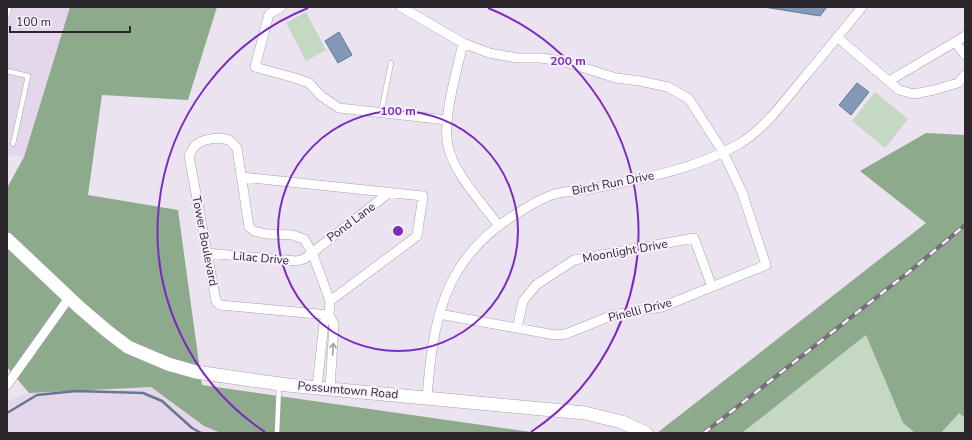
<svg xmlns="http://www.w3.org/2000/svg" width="972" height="440" font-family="'Nunito Sans',sans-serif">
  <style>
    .built { fill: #e4d7eb }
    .green { fill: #c4d8c3 }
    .forest { fill: #8eaa8c }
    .water { fill: #8399b8; stroke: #69778e }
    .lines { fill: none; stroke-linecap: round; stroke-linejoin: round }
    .stream { stroke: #69778e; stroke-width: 2.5 }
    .service-casing { stroke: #a9a1ad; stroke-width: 5.5 }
    .minor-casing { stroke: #a9a1ad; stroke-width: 10 }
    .secondary-casing { stroke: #a9a1ad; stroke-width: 14 }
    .service { stroke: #fff; stroke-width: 4.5 }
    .minor { stroke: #fff; stroke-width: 9 }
    .secondary { stroke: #fff; stroke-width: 13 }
    .rail-casing { stroke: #757078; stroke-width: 4 }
    .rail { stroke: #f9f0fe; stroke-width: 2.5; stroke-dasharray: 8; stroke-linecap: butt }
    .oneway { stroke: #a09ea0 }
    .ring { fill: none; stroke: #7b2cbf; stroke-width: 2 }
    .labels { text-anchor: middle; stroke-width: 4; stroke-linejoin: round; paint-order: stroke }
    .street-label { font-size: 12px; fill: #2b272c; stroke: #f9f0fe }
    .centre { fill: #7b2cbf; stroke: #f9f0fe; stroke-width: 2 }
    .ring-label { font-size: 12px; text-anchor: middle; font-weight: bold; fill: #7b2cbf; stroke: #f9f0fe; stroke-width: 4; stroke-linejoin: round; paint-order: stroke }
  </style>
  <rect width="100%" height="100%" fill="#ece3f1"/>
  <path class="built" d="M7,7h63l-46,150 -17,-2z
    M151,387l53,39 17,7h-214v-32l22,-8z"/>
  <path class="green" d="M306,12l20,38 -20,11 -20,-38z
    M875,92l33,27 -23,29 -33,-27z
    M866,335l37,88 12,10h-173z
    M959,412l6,6v15h-24z"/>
  <path class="forest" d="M70,7h147l-29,93 -86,-5 -14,100 90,15 24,175 336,48h-317l-17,-7 -53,-39 -122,6 -22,-26v-179l17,-31z
    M926,133l39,2v283l-6,-5 -18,20h-26l-12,-10 -37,-88 -124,98h-85l269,-210 -66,-52z"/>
  <path class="water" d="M764,7h63l-7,9z
    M339,32l13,23 -14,8 -13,-22z
    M857,83l12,9 -18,23 -12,-10z"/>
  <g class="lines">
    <path class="stream" d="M7,413l30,-18 39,-4 67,2 19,8 30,27 9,5"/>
    <g class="service-casing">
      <path id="service" d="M7,16l2,-9
        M7,71l21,5 -15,68
        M381,113l10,-50
        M277,433l2,-48"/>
    </g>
    <g class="minor-casing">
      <path id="minor" d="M281,7l-12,7 -14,53 40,11 14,5 12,13 18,12 108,12
        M401,7l62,36 26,10 28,5h25l23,4 51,16 24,3 28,6 21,12 34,53 19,40 24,73 -104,42 -49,8 -47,19 -11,1 -116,-21
        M837,37l62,53 15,4 20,-4 24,-7 7,-8
        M955,42l10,13
        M463,43c-6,28 -21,76 -15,103 6,28 35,58 51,80
        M889,81l76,-45
        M220,138l9,2 8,8 12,79 5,4 12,3 26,1 12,4 8,13 18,49 -1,14 -109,-10 -4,-4 -27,-145c5,-15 16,-17 31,-18z
        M242,177l181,19 -6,40 -87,65
        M207,253l89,8 8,-2 86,-67
        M517,328l6,-27 13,-16 38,-25 120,-22 18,49
        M7,385l62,-87
        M317,387l7,-64 5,-8 5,9 -4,64
        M427,397c6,-76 16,-137 86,-181 13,-8 27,-18 42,-22 11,-3 24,-3 35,-5 50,-10 104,-19 149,-45 25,-15 44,-41 62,-63 21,-25 41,-49 61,-74"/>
    </g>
    <g class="secondary-casing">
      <path id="secondary" d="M7,239l72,68 28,24 21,16 40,17 28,8 91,13 298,28 37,9 24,11"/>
    </g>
    <use href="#service" class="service"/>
    <use href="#minor" class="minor"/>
    <use href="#secondary" class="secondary"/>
    <g class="rail-casing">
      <path id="rail" d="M704,433l211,-166 50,-42"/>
    </g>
    <use href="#rail" class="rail"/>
  </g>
  <defs><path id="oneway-shaft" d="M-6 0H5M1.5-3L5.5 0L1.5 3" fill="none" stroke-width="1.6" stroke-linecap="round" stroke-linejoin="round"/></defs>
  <use class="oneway" href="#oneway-shaft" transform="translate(333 349) rotate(-86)"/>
  <g class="ring">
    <circle cx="398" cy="231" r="120"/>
    <path d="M265 432A241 241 0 0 1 308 8M488 8A241 241 0 0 1 531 432"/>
  </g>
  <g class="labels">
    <g class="street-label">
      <text transform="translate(613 183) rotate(-11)" y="4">Birch Run Drive</text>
      <text transform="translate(351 222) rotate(-37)" y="4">Pond Lane</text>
      <text transform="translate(205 241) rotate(79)" y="4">Tower Boulevard</text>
      <text transform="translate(625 251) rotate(-10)" y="4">Moonlight Drive</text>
      <text transform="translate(261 258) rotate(5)" y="4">Lilac Drive</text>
      <text transform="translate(640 310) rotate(-14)" y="4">Pinelli Drive</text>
      <text transform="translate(348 390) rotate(5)" y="4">Possumtown Road</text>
    </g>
  </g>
  <circle cx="398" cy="231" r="6" class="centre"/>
  <g class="ring-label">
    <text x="568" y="65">200 m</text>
    <text x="398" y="115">100 m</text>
  </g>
  <rect width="972" height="440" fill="none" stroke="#2b272c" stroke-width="16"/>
  <path d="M10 26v6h120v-6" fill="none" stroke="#2b272c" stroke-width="2"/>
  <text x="16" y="26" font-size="12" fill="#2b272c" stroke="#f9f0fe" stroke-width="3" paint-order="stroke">100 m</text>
</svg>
